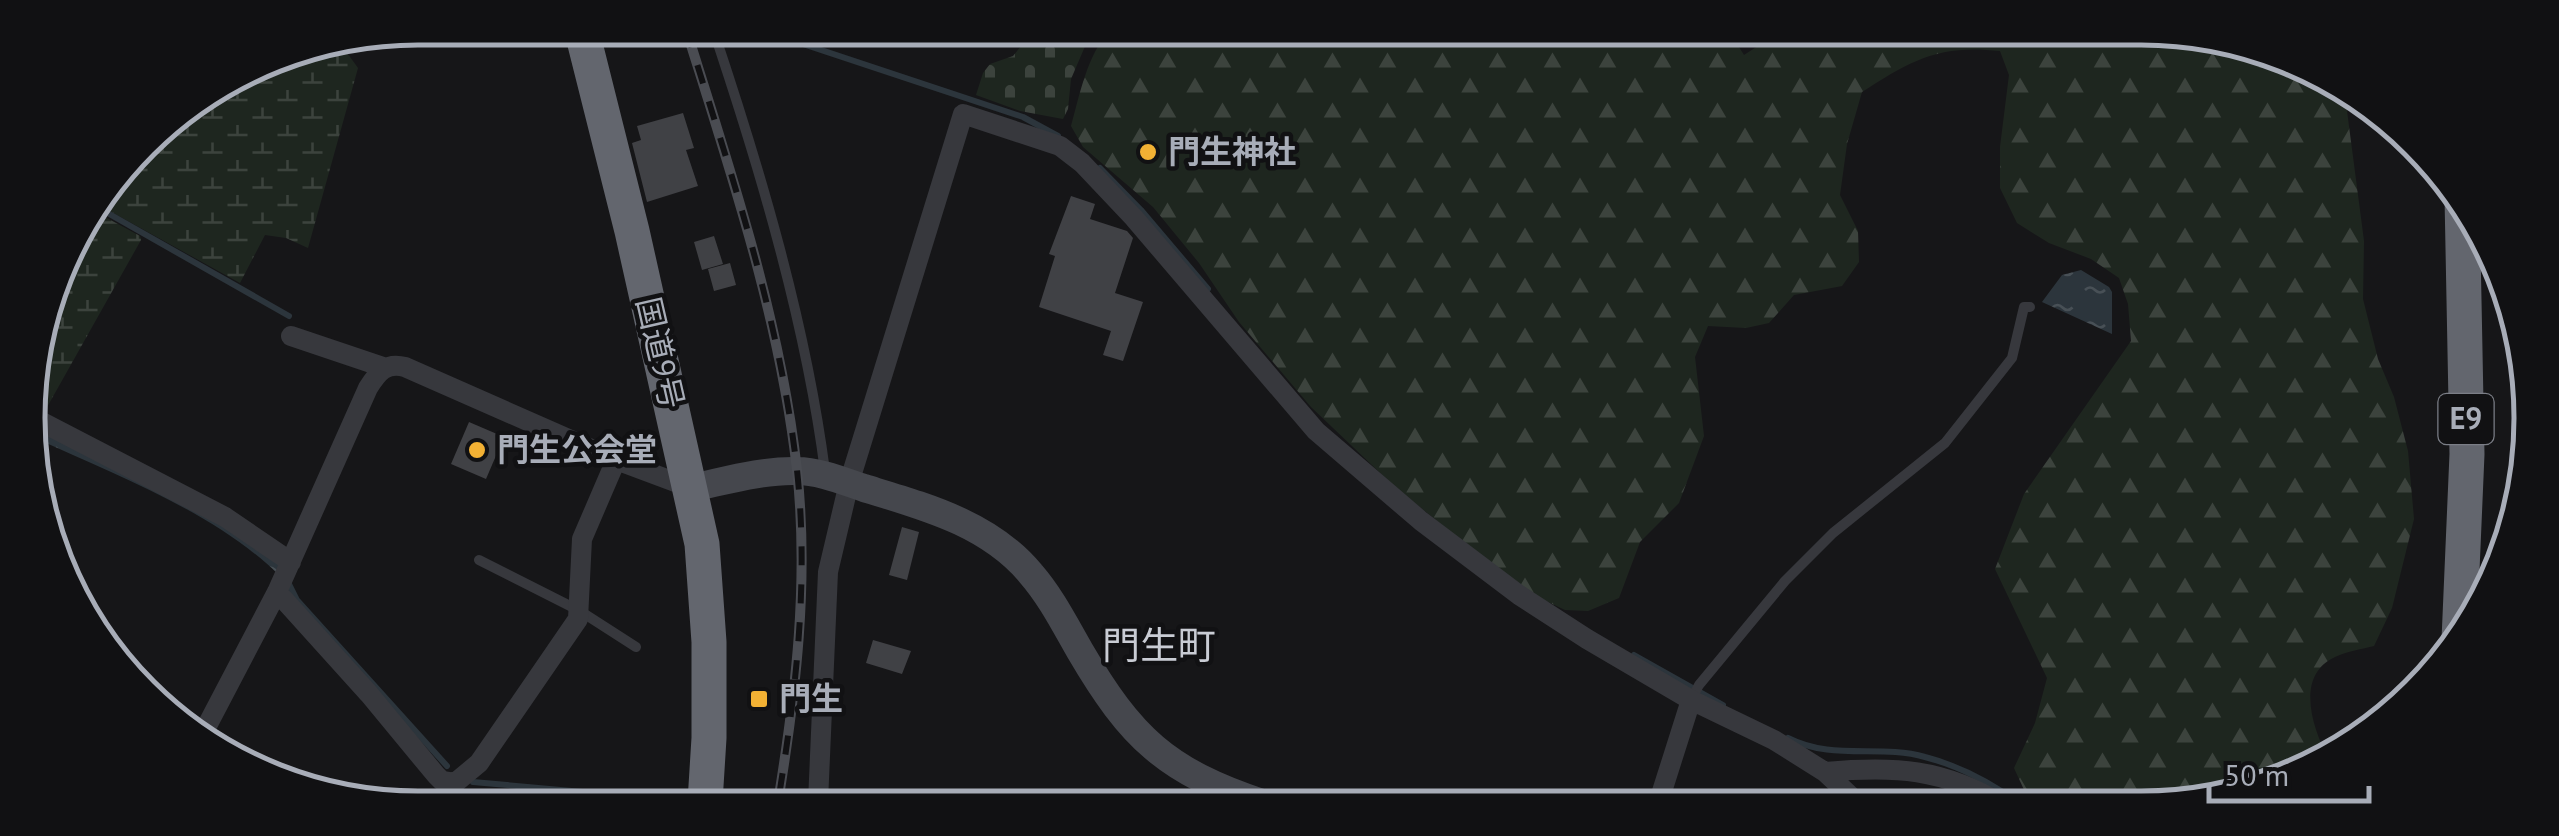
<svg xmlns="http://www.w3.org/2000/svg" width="2559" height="836" font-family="'PT Sans','Noto Sans JP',sans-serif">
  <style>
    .forest { fill: url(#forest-firs) }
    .wetland { fill: url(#wetland-marsh) }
    .cemetery { fill: url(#cemetery-stones) }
    .water { fill: url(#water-ripples) }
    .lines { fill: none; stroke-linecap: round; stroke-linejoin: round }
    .stream { stroke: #2c353c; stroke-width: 6 }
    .building { fill: #404145 }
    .lane { stroke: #37383d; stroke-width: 10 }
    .street { stroke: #37383d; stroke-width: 20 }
    .secondary { stroke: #45474d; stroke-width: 28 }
    .highway { stroke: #63666e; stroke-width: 35 }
    .rail-casing { stroke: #4a4c52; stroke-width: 10 }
    .rail { stroke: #111113; stroke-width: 6; stroke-dasharray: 19; stroke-linecap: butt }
    .poi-dot { fill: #f2b134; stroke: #111113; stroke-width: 4 }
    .labels { text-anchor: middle; stroke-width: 9; stroke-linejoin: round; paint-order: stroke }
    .shield { fill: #111113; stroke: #7b7e86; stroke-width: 2.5 }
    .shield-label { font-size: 30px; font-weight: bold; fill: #a8adb8 }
    .poi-label { font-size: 32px; font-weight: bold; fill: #a8adb8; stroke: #111113; text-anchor: start }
    .street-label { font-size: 32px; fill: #a8adb8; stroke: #111113 }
    .quarter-label { font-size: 38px; fill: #c9ccd4; stroke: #111113 }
    .rim { fill: none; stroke: #a8adb8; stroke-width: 5 }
  </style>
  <defs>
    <pattern id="forest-firs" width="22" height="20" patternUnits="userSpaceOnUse" patternTransform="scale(2.5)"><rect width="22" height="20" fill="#1e261f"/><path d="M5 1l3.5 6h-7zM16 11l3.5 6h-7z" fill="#3c433d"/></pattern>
    <pattern id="wetland-marsh" width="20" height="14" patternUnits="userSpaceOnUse" patternTransform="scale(2.5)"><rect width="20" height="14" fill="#1e261f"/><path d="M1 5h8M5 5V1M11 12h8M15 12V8" fill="none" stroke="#3c433d"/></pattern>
    <pattern id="cemetery-stones" width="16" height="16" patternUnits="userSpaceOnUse" patternTransform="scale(2.5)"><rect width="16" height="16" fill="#1e261f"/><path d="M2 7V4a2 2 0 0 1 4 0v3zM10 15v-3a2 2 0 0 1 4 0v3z" fill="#3c433d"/></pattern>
    <pattern id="water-ripples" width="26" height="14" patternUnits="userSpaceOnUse" patternTransform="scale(2.5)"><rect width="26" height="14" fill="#2c353c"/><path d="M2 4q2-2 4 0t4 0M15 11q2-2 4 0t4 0" fill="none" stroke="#485056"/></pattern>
  </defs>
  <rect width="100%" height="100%" fill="#161618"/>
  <path class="forest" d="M1110,30l620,3 14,22 17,-11 -2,-11 459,2 126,53 20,153 -1,58 15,60 16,38 14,54 6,68 -22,89 -18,38c-12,3 -27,5 -39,11 -41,19 -22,72 -7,101l-15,10 -120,37h-162l-17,-37 21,-45 12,-45 -52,-109 29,-75 107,-153 -3,-37 -9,-26 -28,-19 -42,-16 -32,-20 -17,-35v-41l9,-72 -9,-24c-60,-7 -89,9 -138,41l-15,52 -7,51 18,36 1,31 -17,24 -48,9 -25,28 -23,5 -38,-2 -13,31 9,79 -25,67 -39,39 -21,56 -31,13 -23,-1 -42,-20 -128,-103 -84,-80 -72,-85 -40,-59 -46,-56 -70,-60 -12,-21c9,-32 16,-71 39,-96z"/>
  <path class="wetland" d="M323,46l22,4 13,18 -50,180 -22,-10 -21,-3 -25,48 -141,-78 61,-80 109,-68z
    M94,211l46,25 1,4 -95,169 -12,3 -3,-44 37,-123z"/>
  <path class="cemetery" d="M1052,30h40l-21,49 -3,30 -5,10 -43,-8 -44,-16 7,-22 7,-9 23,-8 14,-17z"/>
  <path class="water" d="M2081,270l28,17 3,5v42l-70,-32 20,-27z
    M35,426l178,89 70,50 -5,9c-64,-62 -162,-99 -243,-136z"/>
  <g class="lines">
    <path class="stream" d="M758,29l265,88 35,19
      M1100,168l41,42 67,79
      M97,207l192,109
      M288,582l9,18 150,166
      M1634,655l89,50
      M1788,738c45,23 91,6 137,19 35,9 68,27 97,48
      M473,782l210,19"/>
  </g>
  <path class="building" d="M683,113l11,35 -8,2 12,36 -51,16 -15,-59 9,-3 -4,-14z
    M1071,196l24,8 -5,15 37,12 6,7 -18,55 28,9 -20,59 -20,-6 8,-24 -72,-24 16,-51 -6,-2z
    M714,236l9,28 -21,6 -8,-28z
    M730,263l6,22 -22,6 -6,-22z
    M469,422l35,15 -18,42 -35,-15z
    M902,527l17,5 -12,48 -18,-5z
    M873,640l38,11 -9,23 -36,-11z"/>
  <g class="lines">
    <path class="lane" d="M713,29c47,140 93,295 112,442
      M479,560l101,51 56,36
      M1691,700l8,-15 86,-104 48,-48 112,-90 67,-85 12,-51h6"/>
    <path class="street" d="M291,336l95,32
      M34,418l191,99 66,45
      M277,592l92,102 67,81 6,6 13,2 24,-20 99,-144 4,-80 34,-79
      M199,741l78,-149 91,-204c10,-16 18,-26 37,-21l211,93 75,28
      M1825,772c69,-6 118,-4 178,33
      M818,802l10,-230 21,-89 114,-369 97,32 22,17 52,55 182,213 105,90 98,74 68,44 104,61 83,40 51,32 34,32
      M1658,804l33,-104"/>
    <path class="secondary" d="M691,488c34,-7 71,-18 106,-17 22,0 46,10 67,17 59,18 125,35 167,86 20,23 34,51 49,77 51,87 86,120 182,152"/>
    <path class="highway" d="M581,28l51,203 70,313 7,98v96l-4,64
      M2459,640l8,-186 -5,-257"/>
    <g class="rail-casing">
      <path id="rail" d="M686,29c45,144 94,289 111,441 12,111 -1,222 -19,332"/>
    </g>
    <use href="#rail" class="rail"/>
  </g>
  <g class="poi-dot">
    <circle cx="1148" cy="152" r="10"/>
    <circle cx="477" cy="450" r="10"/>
    <rect x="749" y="689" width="20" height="20" rx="5"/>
  </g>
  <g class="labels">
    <rect class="shield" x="2438.5" y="394" width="55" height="50" rx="8"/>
    <g class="shield-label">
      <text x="2466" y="429">E9</text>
    </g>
    <g class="poi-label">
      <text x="1168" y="163">門生神社</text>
      <text x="497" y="461">門生公会堂</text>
      <text x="779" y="710">門生</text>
    </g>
    <g class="street-label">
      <text transform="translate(660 353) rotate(77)" y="11">国道9号</text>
    </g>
    <g class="quarter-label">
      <text x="1159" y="659">門生町</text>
    </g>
  </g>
  <path d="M0 0H2559V836H0ZM418 45H2141A373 373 0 0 1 2514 418V418A373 373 0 0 1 2141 791H418A373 373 0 0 1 45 418V418A373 373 0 0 1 418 45Z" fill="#111113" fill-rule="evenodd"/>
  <path class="rim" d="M418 45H2141A373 373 0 0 1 2514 418V418A373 373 0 0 1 2141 791H418A373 373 0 0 1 45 418V418A373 373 0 0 1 418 45Z"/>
  <path d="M2209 786v15h160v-15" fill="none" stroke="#a8adb8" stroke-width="5"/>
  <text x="2224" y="786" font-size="30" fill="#a8adb8" stroke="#111113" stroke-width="8" paint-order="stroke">50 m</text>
</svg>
